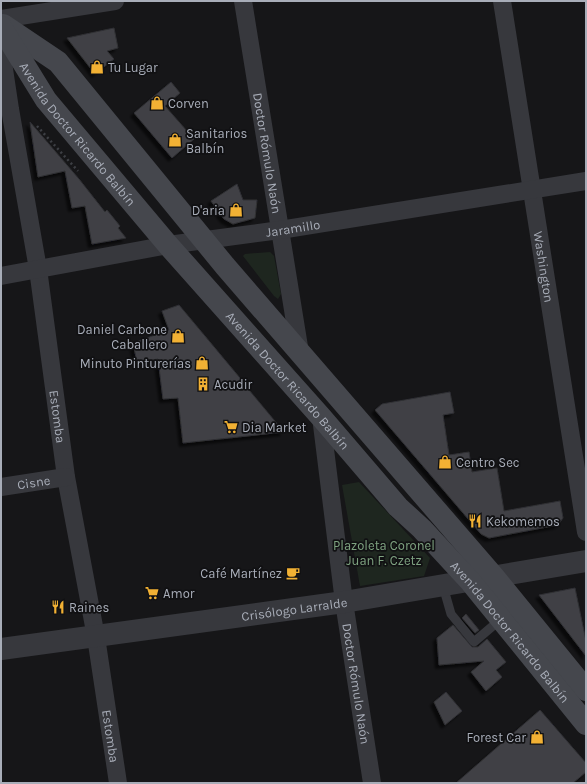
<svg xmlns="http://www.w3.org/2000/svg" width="587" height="784" font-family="Karla,sans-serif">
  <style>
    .green { fill: #1e261f }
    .building { fill: #404145; stroke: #303034; filter: url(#shadow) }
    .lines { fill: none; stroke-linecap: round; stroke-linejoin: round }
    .path { stroke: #3d3f44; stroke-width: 2.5; stroke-dasharray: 2 3; stroke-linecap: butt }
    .service { stroke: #37383d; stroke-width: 9 }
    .minor { stroke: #37383d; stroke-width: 18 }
    .tertiary { stroke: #37383d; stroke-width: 22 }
    .secondary { stroke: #45474d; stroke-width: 22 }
    .labels { text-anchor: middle; stroke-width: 3.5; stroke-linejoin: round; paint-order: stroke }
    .poi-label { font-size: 13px; fill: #a8adb8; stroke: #111113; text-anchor: start }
    .street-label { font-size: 13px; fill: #a8adb8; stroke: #111113 }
    .park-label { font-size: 13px; fill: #7fa381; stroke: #111113 }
  </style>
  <defs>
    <filter id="shadow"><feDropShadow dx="-3.5" dy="3.5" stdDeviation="1" flood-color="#0009"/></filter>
  </defs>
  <rect width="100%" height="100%" fill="#161618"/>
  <path class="green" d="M270,252l4,4 7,38 -3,5 -4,-3 -31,-40 2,-2z
    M359,482l71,76 -6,18 -64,10 -18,-101z"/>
  <path class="building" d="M114,28l4,20 -11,3 7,8 -19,15 -28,-36z
    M171,82l9,11 -15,13 29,33 -22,19 -38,-45z
    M30,122l49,57 26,33 2,-2 13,16 -2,2 8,10 -34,6 -7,-38 -13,2 -7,-37 -27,6z
    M237,184l6,16h14l-2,18 -22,6 -9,-5 -13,-18z
    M179,305l71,85h-1l35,42 -101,11 -5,-45 -15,1 -5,-40 -21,3 -4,-19 36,-13 -7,-19z
    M450,392l4,21 -11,2 6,40 20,-3 3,20 25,-4 7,43 56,-10 3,17 -5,7 -69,13 -8,-4 -106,-124 7,-6z
    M575,588l11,53v15l-47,-61z
    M466,614l13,16 -4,3 -13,-15z
    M453,625l19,22h6l9,-8 19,23 -10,8 6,7 -16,14 -15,-19 13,-11 -45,4 -2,-27z
    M446,692l16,19 -17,14 -11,-23z
    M540,710l46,53v9l-13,11h-117z"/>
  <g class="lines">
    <path class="path" d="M37,126l41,45"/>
    <path class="service" d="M443,586l8,28 23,28 27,-23"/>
    <g class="minor">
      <path id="s1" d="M243,1l57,352"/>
      <path id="s2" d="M502,1l84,531"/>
      <path d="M1,19l114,-18"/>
      <path id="s3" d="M1,49l9,60 28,160 28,208 30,160 22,146"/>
      <path id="s4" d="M1,276l167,-31 112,-15 306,-49"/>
      <path id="s5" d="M321,417l23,185 28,181"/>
      <path id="s6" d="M1,487l65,-10"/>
    </g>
    <path class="tertiary" id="s7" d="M1,649l343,-47 242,-41"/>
    <g class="secondary">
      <path d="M3,25l55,37 167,204 269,311 92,113"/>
      <path id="s8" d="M1,27l45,73 122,145 153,172 77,90 24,22 48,52 116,143"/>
    </g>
  </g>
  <defs>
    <g id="shop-bare" transform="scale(1.08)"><path d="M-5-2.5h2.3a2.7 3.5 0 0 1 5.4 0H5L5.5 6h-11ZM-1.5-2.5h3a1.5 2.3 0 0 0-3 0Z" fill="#f2b134" stroke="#111113" stroke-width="2.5" paint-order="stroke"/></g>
    <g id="building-bare" transform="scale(1.08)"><path d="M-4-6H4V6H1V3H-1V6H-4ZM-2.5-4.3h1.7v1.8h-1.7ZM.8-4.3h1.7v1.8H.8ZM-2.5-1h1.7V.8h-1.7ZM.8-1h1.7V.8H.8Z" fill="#f2b134" stroke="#111113" stroke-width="2.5" paint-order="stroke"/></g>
    <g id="supermarket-bare" transform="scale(1.08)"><path d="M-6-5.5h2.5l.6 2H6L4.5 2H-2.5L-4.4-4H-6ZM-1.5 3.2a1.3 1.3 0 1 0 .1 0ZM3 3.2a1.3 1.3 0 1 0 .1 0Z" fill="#f2b134" stroke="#111113" stroke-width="2.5" paint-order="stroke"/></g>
    <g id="restaurant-bare" transform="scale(1.08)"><path d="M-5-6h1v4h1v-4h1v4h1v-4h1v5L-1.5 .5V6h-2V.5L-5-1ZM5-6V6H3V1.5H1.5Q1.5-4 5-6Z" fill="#f2b134" stroke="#111113" stroke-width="2.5" paint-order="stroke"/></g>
    <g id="cafe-bare" transform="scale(1.08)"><path d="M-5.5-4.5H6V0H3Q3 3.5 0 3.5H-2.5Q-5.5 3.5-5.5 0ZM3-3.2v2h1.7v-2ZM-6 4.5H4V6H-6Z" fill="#f2b134" stroke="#111113" stroke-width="2.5" paint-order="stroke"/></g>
  </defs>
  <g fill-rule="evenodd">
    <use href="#shop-bare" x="97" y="67"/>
    <use href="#shop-bare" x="157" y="103"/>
    <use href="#shop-bare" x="175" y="140"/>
    <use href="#shop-bare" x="236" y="210"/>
    <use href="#shop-bare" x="178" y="336"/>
    <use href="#shop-bare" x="202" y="363"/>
    <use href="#building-bare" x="203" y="384"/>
    <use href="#supermarket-bare" x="231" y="427"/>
    <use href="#shop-bare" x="445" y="462"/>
    <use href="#restaurant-bare" x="475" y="521"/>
    <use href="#cafe-bare" x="293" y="573"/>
    <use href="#supermarket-bare" x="152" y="593"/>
    <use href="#restaurant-bare" x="58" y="607"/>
    <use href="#shop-bare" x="537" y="737"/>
  </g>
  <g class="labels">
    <g class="poi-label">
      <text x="108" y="72">Tu Lugar</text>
      <text x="168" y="108">Corven</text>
      <text x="186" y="138">Sanitarios<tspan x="186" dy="15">Balbín</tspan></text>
      <text x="225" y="215" text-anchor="end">D'aria</text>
      <text x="167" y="334" text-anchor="end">Daniel Carbone<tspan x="167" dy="15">Caballero</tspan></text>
      <text x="191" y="368" text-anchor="end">Minuto Pinturerías</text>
      <text x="214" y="389">Acudir</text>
      <text x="242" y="432">Dia Market</text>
      <text x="456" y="467">Centro Sec</text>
      <text x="486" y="526">Kekomemos</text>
      <text x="282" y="578" text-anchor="end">Café Martínez</text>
      <text x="163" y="598">Amor</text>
      <text x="69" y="612">Raines</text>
      <text x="526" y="742" text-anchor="end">Forest Car</text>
    </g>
    <g class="street-label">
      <text dy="5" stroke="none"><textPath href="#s8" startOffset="132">Avenida Doctor Ricardo Balbín</textPath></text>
      <text dy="5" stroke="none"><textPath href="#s1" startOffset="154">Doctor Rómulo Naón</textPath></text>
      <text dy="5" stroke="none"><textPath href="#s4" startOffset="296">Jaramillo</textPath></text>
      <text dy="5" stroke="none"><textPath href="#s2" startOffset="269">Washington</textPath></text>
      <text dy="5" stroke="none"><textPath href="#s8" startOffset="456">Avenida Doctor Ricardo Balbín</textPath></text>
      <text dy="5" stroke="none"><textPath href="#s3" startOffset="372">Estomba</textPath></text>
      <text dy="5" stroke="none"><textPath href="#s6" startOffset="33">Cisne</textPath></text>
      <text dy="5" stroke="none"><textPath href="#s7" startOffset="296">Crisólogo Larralde</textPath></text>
      <text dy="5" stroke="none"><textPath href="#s8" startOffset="792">Avenida Doctor Ricardo Balbín</textPath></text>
      <text dy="5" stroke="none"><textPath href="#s5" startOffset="269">Doctor Rómulo Naón</textPath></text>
      <text dy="5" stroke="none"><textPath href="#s3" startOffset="696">Estomba</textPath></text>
    </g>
    <g class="park-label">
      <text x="384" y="550">Plazoleta Coronel<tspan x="384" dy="15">Juan F. Czetz</tspan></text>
    </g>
  </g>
  <rect width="587" height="784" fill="none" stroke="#a8adb8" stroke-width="4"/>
</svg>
